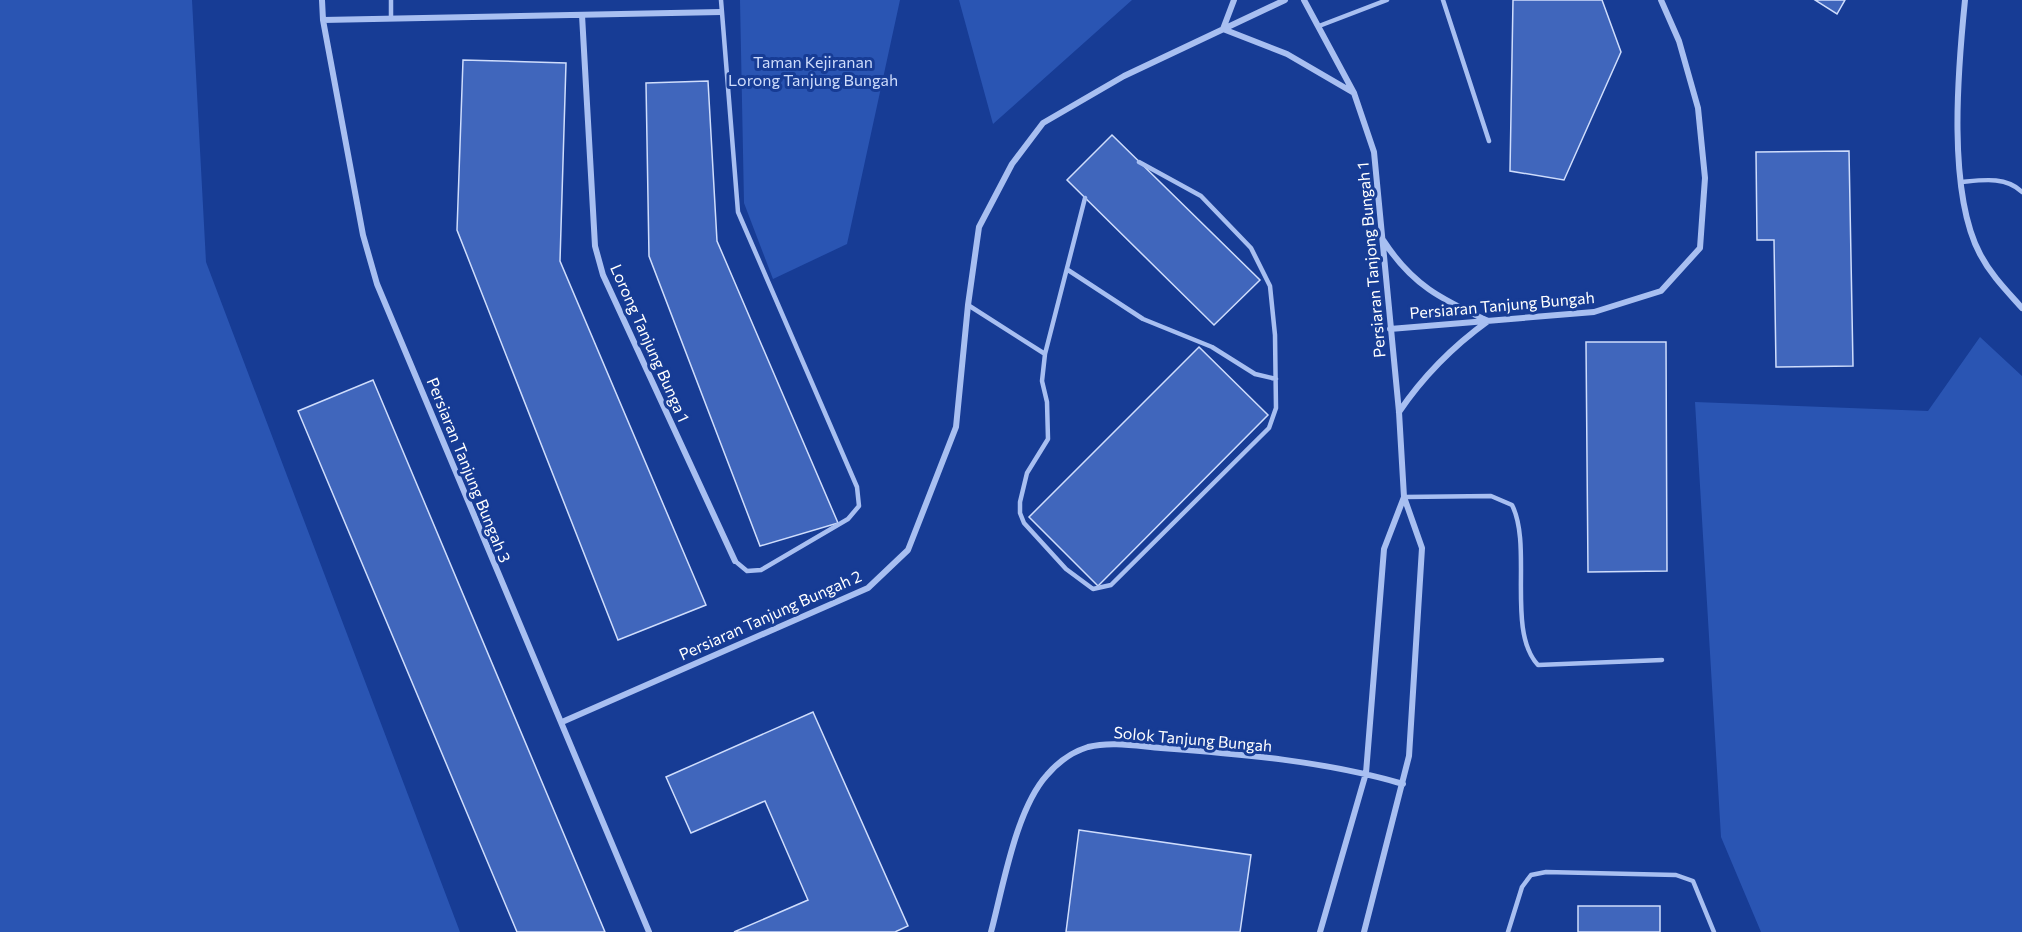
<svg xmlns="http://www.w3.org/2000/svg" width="2022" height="932" font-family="Commissioner,sans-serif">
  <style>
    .green { fill: #2a55b3 }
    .building { fill: #4066bc; stroke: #cfddfc; stroke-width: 1.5 }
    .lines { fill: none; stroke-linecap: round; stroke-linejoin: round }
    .lane { stroke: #a8bff1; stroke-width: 4.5 }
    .street { stroke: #a8bff1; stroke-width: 6 }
    .labels { text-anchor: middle; stroke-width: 6; stroke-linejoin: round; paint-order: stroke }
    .park-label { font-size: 16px; fill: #cfddfc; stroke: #173c95 }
    .street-label { font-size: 16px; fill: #fff; stroke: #173c95 }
  </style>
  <rect width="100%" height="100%" fill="#173c95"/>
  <path class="green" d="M0,0h192l14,262 254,670h-460z
    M740,0h160l-53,244 -74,35 -29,-76z
    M959,0h173l-139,124z
    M1980,337l42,39v556h-261l-40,-95 -26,-435 233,9z"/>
  <path class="building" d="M1513,0h89l19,52 -57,128 -54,-9z
    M1815,0h30l-8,14z
    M463,60l103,3 -6,198 146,344 -88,35 -161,-410z
    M708,81l9,160 121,282 -78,23 -111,-290 -3,-173z
    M1112,135l148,145 -46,45 -147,-145z
    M1849,151l4,215 -77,1 -2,-127h-17l-1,-88z
    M1586,342h80l1,229 -79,1z
    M1199,347l69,68 -170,171 -69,-69z
    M373,380l232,552h-88l-219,-521z
    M813,712l95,214 -13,6h-161l74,-32 -43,-99 -74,32 -25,-56z
    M1079,830l172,25 -11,77h-174z
    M1578,906h82v26h-82z"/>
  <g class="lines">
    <path class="lane" d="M391,0v18
      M721,0l17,212 119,275 2,19 -11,13 -87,51 -14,1 -12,-10
      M1443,0l46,141
      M1319,26l68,-26
      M1962,182c20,-2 44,-6 60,10
      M1068,270l75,49 69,28 43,27 21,5
      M968,305l77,49 40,-156
      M1045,354l-3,27 5,21 1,37 -21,34 -7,29v11l4,10 42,46 27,20 18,-4 158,-157 7,-20 -1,-73 -5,-49 -19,-38 -50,-52 -62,-34
      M1404,497l87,-1 21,9c21,41 -6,126 26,160l124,-5
      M1508,932l14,-45 9,-12 15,-3 130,3 17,6 21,51"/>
    <path class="street" d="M322,0l1,20 40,215 14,49 272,648
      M1234,0l-11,29 64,25 67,39
      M1304,0l50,93 20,59 25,260 5,85 18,51 -13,208 -45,176
      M1965,0c-7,69 -18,192 15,254 11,21 26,36 42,54
      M582,15l13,231 8,29 132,286
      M323,20l398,-8
      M1383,240c29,45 58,59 105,81 -36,26 -64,54 -89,91
      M1390,329l204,-17 67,-21 39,-43 5,-70 -7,-70 -19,-67 -18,-41
      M562,722l306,-134 40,-38 48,-123 12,-122 11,-78 33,-63 31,-41 81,-47 161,-76
      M991,932c12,-45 25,-123 56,-157 11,-13 25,-23 41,-28 23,-6 49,-1 73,1 80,6 164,13 242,36
      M1320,932l46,-159 18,-224 20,-52"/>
  </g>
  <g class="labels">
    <g class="park-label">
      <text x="813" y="68">Taman Kejiranan<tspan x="813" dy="18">Lorong Tanjung Bungah</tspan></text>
    </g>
    <g class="street-label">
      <text transform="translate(1371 260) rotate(-95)" y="6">Persiaran Tanjong Bungah 1</text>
      <text transform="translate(1502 305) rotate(-5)" y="6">Persiaran Tanjung Bungah</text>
      <text transform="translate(650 343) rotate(66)" y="6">Lorong Tanjung Bunga 1</text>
      <text transform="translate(469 470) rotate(68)" y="6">Persiaran Tanjung Bungah 3</text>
      <text transform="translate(770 615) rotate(-24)" y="6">Persiaran Tanjung Bungah 2</text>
      <text transform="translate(1193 739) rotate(5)" y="6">Solok Tanjung Bungah</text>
    </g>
  </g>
</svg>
